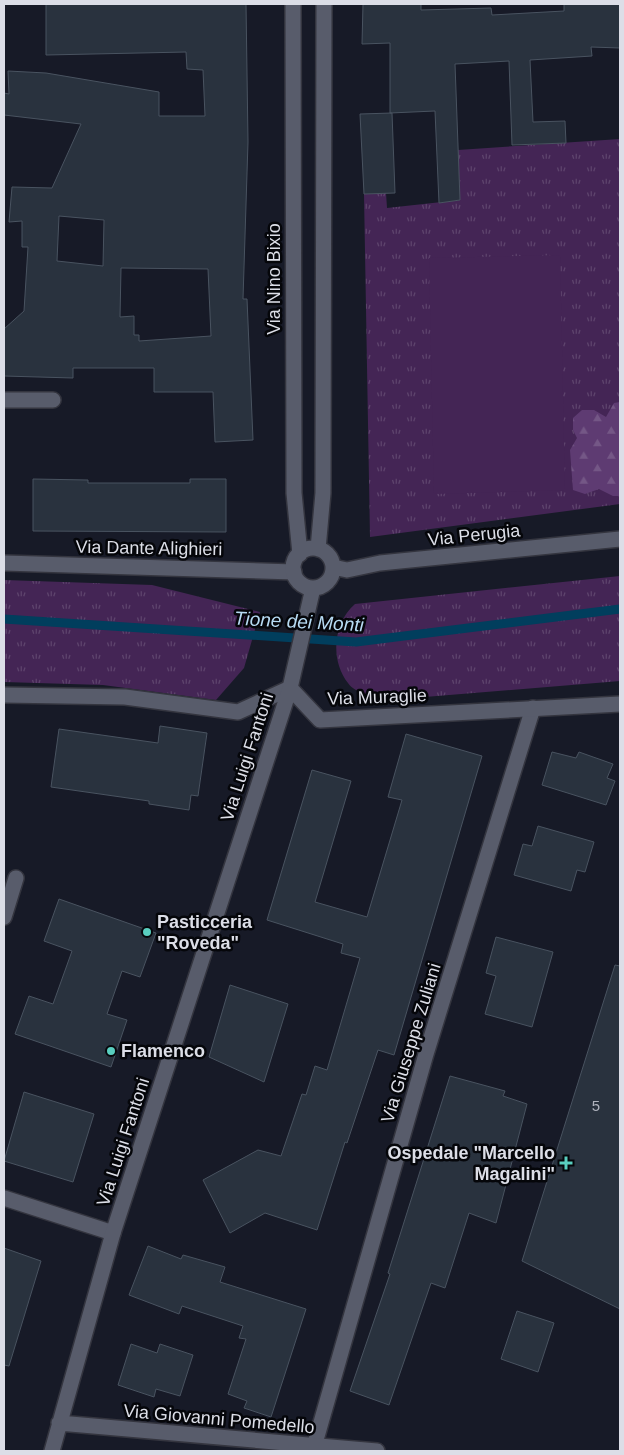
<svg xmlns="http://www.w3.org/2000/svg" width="624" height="1455" font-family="Arial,sans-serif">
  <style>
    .grass { fill: url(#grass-tufts) }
    .forest { fill: url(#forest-firs) }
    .pitch { fill: #442555 }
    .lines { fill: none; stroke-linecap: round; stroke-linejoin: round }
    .stream { stroke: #013e5d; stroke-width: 9 }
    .building { fill: #29323e; stroke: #495360; fill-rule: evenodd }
    .street-casing { stroke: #34353f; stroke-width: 18 }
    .secondary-casing { stroke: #34353f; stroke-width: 18 }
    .street { stroke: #585c6b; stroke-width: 15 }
    .secondary { stroke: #585c6b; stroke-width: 15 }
    .poi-dot { fill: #59cebf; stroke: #05060a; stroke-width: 2 }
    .labels { text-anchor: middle; stroke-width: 5; stroke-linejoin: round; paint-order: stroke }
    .number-label { font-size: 15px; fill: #afb3bd }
    .street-label { font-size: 18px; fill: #dcdee7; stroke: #05060a }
    .poi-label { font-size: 18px; font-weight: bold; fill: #dcdee7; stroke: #05060a; text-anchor: start }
    .water-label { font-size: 19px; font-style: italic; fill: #b7dbf3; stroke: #05060a }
  </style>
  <defs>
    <pattern id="grass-tufts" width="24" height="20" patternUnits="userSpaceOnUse" patternTransform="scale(1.25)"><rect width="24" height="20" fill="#442555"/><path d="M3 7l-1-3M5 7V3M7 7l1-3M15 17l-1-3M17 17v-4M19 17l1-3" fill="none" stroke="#5e446d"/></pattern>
    <pattern id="forest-firs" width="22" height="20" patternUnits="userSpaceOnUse" patternTransform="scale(1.25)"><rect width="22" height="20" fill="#5e3b72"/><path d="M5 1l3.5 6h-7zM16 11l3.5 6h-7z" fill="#745786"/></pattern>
  </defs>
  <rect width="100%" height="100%" fill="#171a27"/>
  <path class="grass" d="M620,139v365l-250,33 -6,-343 22,-1 1,15 73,-8 -2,-50z
    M620,576v105l-232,19c-12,-4 -33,-6 -40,-17 -18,-23 -15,-60 7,-79z
    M4,580l148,5 108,27 -16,56 -28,32 -113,-15 -99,-3z"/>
  <path class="forest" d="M620,402v94h-7l-14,-7 -14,5 -12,-4 -3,-40 7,-12 -4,-8v-12l9,-8h12l12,7 8,-14z"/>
  <path class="pitch" d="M560,255l5,235 -131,4 -5,-236z"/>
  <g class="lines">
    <path class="stream" d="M4,619l352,23 264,-33"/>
  </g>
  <path class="building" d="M46,4h200l2,138 -5,157h4l6,141 -38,2 -2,-50h-59v-24h-81v10l-69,-2v-47l20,-18 4,-64h-6v-26l-13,1 3,-35 40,1 29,-64 -77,-9v-22l5,1 -1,-23 38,2 113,19v24h46l-2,-46 -16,-1 -1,-17 -140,3zM59,216l45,4 -1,46 -46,-5zM121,268l87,1 3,67 -72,5v-6h-5v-19l-14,1z
    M363,4h58v6l70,-2 1,7 72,-4v-7h56v44l-29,-1 1,9 -62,4 3,62 32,-1 1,22 -54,2 -3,-84 -54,3 5,136 -21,3 -4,-92 -45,2v-70l-28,1z
    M392,113l3,80 -31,1 -4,-80z
    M33,479l55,1v3h102v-4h36v53l-193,-1z
    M160,726l47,7 -9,63 -7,-1 -2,15 -40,-6v-3l-98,-14 8,-58 99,14z
    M406,734l76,22 -88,299 -16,-5 -31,93 -2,-1 -28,88 -52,-17 -35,20 -27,-53 55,-30 23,6 21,-62 4,1 9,-29 12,4 33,-112 -19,-5 2,-9 -76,-24 45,-150 39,11 -36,121 52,15 35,-117 -14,-3z
    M552,752l24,6 3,-6 34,12 -6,14 8,3 -9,24 -64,-20z
    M538,826l56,16 -9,30 -8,-2 -6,21 -57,-16 9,-31 9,2z
    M59,899l97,34 -16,44 -18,-6 -15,43 20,6 -16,47 -96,-33 14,-38 24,8 19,-53 -28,-10z
    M496,937l57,15 -21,75 -47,-13 11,-38 -10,-3z
    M615,965l5,1v343l-98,-48z
    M230,985l58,19 -24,78 -55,-25z
    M450,1076l55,15 -2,5 24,8 -31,119 -27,-10 -24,75 -14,-5 -42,122 -39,-14 40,-117 -2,-1z
    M24,1092l70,22 -21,68 -69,-21z
    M148,1246l33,13 2,-4 42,12 -5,15 86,27 -35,108 -27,-9 3,-7 -19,-7 18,-55 -7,-1 4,-12 -61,-20 -3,8 -50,-19z
    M4,1248l37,13 -32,105 -5,-1z
    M517,1311l37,12 -16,49 -37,-13z
    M131,1344l26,9 3,-9 33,11 -13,41 -24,-7 -2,8 -36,-12z"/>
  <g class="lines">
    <g class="street-casing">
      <path id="street" d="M4,400h49
        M4,563l290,9
        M4,695l121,2 113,15 52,-24
        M4,917l12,-39
        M4,1198l109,35
        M314,1447l112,-393 107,-346"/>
    </g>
    <g class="secondary-casing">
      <path id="secondary" d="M293,4l1,489 6,61
        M293 568a20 20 0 1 1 40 0a20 20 0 1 1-40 0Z
        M318,549l5,-56 1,-489
        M333,567l14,3 33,-7 240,-24
        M290,688l30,32 300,-16
        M59,1423l318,28
        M52,1451l61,-218 177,-545 23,-100"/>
    </g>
    <use href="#street" class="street"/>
    <use href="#secondary" class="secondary"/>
  </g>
  <g class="poi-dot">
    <circle cx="147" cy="932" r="5"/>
    <circle cx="111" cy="1051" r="5"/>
    <path d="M563.5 1155.5h5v5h5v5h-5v5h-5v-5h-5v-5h5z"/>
  </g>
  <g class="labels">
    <g class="number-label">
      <text x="596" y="1111">5</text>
    </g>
    <g class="street-label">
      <text transform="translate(274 279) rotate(-90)" y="6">Via Nino Bixio</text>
      <text transform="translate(474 535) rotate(-6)" y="6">Via Perugia</text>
      <text transform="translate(149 548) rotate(1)" y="6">Via Dante Alighieri</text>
      <text transform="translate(377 697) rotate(-2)" y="6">Via Muraglie</text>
      <text transform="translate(247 757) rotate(-72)" y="6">Via Luigi Fantoni</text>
      <text transform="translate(411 1043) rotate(-73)" y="6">Via Giuseppe Zuliani</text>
      <text transform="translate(123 1142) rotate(-72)" y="6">Via Luigi Fantoni</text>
      <text transform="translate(219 1419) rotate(5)" y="6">Via Giovanni Pomedello</text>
    </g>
    <g class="poi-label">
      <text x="157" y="928">Pasticceria<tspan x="157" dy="21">"Roveda"</tspan></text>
      <text x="121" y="1057">Flamenco</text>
      <text x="555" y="1159" text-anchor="end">Ospedale "Marcello<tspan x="555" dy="21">Magalini"</tspan></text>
    </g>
    <g class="water-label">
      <text transform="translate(299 621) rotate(3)" y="7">Tione dei Monti</text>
    </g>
  </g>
  <rect width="624" height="1455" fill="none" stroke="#dcdee7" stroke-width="10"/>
</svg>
